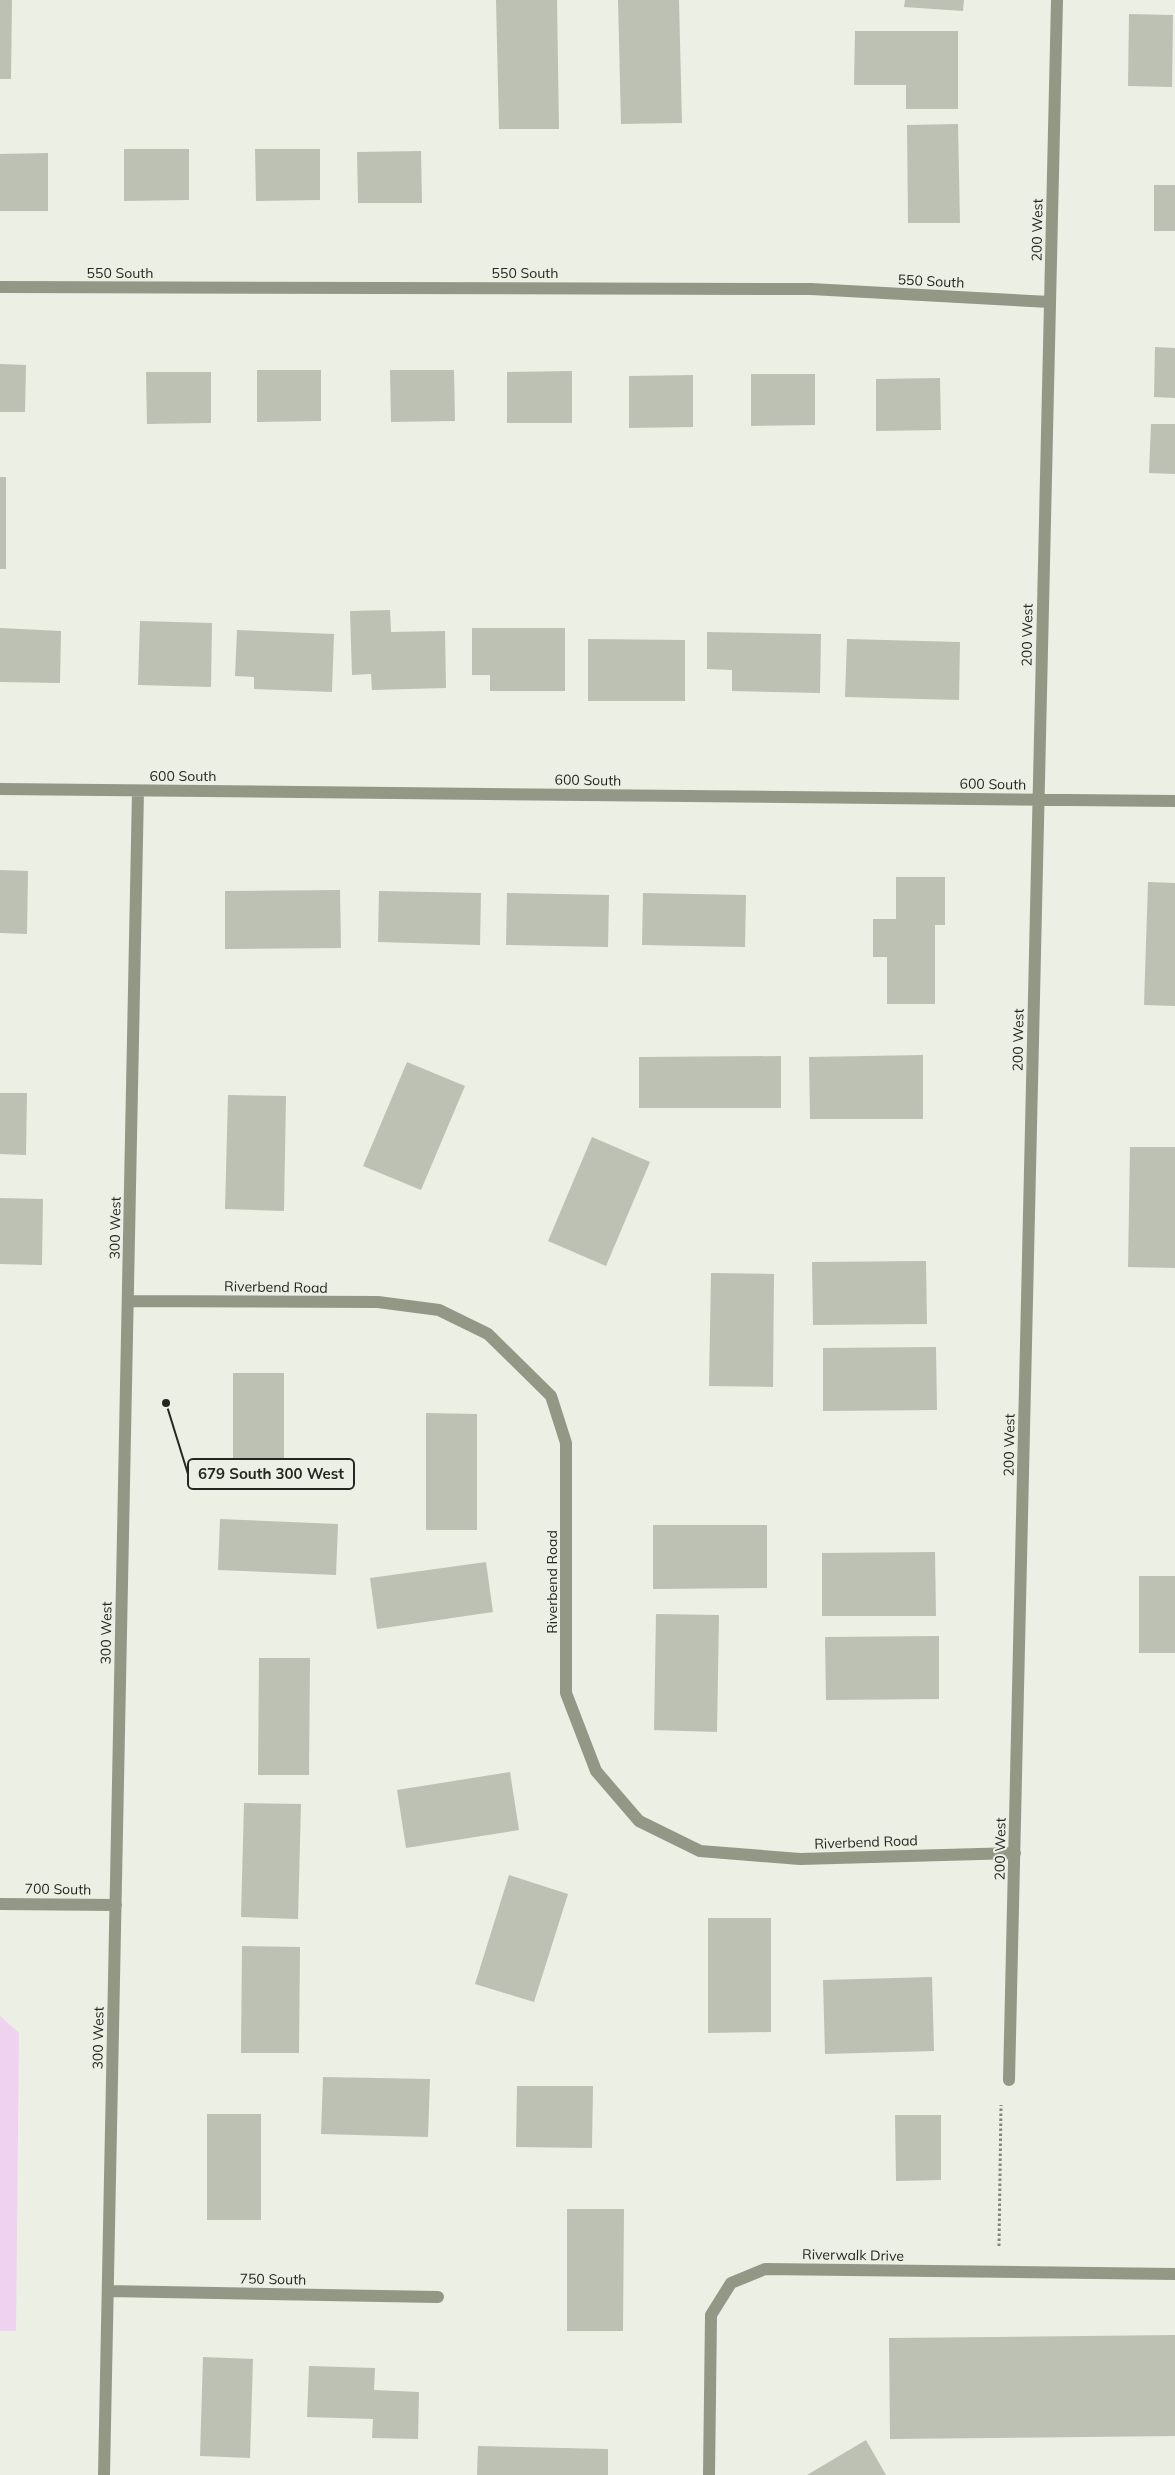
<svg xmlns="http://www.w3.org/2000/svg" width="1175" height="2475" font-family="Mulish,sans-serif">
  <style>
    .green { fill: #efd2f0 }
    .building { fill: #bdc1b4 }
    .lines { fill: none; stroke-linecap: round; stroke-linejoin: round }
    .path { stroke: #84867e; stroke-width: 3; stroke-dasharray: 2.5 2.5; stroke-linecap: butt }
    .minor { stroke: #939886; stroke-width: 12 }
    .labels { text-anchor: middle; stroke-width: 4; stroke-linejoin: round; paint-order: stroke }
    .street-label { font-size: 14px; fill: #252622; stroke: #ecefe3 }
    .leader { fill: none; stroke: #252622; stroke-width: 2 }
    .callout-dot { fill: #252622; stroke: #ecefe3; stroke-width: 2 }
    .callout { fill: #ecefe3; stroke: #252622; stroke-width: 2 }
    .callout-label { font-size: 15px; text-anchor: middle; font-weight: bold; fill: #252622 }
  </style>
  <rect width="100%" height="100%" fill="#ecefe3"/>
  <path class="green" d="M0,2016l19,17 -3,298h-16z"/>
  <path class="building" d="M0,0h12l-1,79h-11z
    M496,0h61l2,129h-60z
    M618,0h61l3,123 -61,1z
    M905,0h59l-1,11 -59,-4z
    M1129,14l44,1 -1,72 -44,-1z
    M855,31h103v78h-52v-24h-52z
    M958,124l2,99h-52l-1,-98z
    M124,149h65v51l-65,1z
    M255,149h65v51l-64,1z
    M421,151l1,52h-64l-1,-51z
    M48,153v58h-48v-57z
    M1154,185h21v46h-21z
    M1155,347l20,1v50l-21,-1z
    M0,364l26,1 -1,47h-25z
    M257,370h64v51l-64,1z
    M390,370h64l1,51 -64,1z
    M572,371v52h-65v-51z
    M146,372h65v51l-64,1z
    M751,374h64v51l-64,1z
    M693,375v52l-64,1v-52z
    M940,378l1,52 -65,1v-52z
    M1151,424h24v50l-26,-1z
    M0,477h6v92h-6z
    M390,610l1,22 54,-1 1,57 -74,2 -1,-16 -19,1 -2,-64z
    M140,621l72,2 -1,64 -73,-2z
    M0,628l61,3 -1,52 -60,-1z
    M472,628h93v63h-75v-16h-18z
    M237,630l97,4 -2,58 -78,-3v-12l-19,-1z
    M707,632l114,2 -1,59 -88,-2v-21l-25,-1z
    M588,639l97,1v61h-97z
    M847,639l113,3 -1,58 -114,-3z
    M0,870l28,1 -1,63 -27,-1z
    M896,877h49v48h-10v79h-48v-47h-14v-38h23z
    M1148,882l27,1v123l-31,-1z
    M340,890l1,58 -116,1v-58z
    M379,891l102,2 -1,52 -102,-3z
    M507,893l102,2 -1,52 -102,-2z
    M643,893l103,2 -1,52 -103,-2z
    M923,1055v64h-113l-1,-62z
    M781,1056v52h-142v-51z
    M407,1062l58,24 -44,104 -58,-24z
    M0,1093h27l-1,62 -26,-1z
    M228,1095l58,1 -2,115 -59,-2z
    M592,1137l58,25 -44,104 -58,-25z
    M1130,1147h45v121l-47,-1z
    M0,1198l43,1 -1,66 -42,-1z
    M926,1261l1,63 -114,1 -1,-63z
    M711,1273l63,1 -1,113 -64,-1z
    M936,1347l1,63 -114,1v-63z
    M233,1373h51v117h-51z
    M426,1413l51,1v116h-51z
    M220,1519l118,5 -2,51 -118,-5z
    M653,1525h114v63l-114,1z
    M935,1552l1,64h-114v-63z
    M486,1562l7,50 -116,17 -7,-51z
    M1139,1576h36v77h-36z
    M656,1614l63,1 -2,117 -63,-2z
    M939,1636v63l-113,1 -1,-63z
    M259,1658h51l-1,117h-51z
    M510,1772l9,58 -113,18 -9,-58z
    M244,1803l57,1 -3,115 -57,-2z
    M509,1875l59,19 -34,108 -59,-18z
    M708,1918h63v114l-63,1z
    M242,1946l58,1 -1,106h-58z
    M932,1977l2,74 -109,3 -2,-74z
    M323,2077l107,2 -2,58 -107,-3z
    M517,2086h76l-1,62 -76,-1z
    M207,2114h54v106h-54z
    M895,2115h46v65l-45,1z
    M567,2209h57l-1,122h-56z
    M1175,2335v101l-285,3 -1,-101z
    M203,2357l50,2 -3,99 -50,-2z
    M309,2366l66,2 -1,22 45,2 -1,47 -46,-1 1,-19 -66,-2z
    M866,2440l20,35h-79z
    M478,2446l130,3v26h-131z"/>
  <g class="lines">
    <path class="path" d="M999,2246l2,-141"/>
    <path class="minor" d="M0,287l811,2 239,13
      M0,789l1175,12
      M128,1301l250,1 61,8 49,24 63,62 15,47v250l30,78 43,50 61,30 100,8 215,-6
      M0,1904l116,1
      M1009,2080l48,-2080
      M108,2291l330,6
      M104,2475l34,-1684
      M709,2475l2,-160 20,-32 34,-14 410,5"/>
  </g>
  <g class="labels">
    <g class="street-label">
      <text transform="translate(1037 230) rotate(-89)" y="5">200 West</text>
      <text x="120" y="278">550 South</text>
      <text x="525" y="278">550 South</text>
      <text transform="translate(931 281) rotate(3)" y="5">550 South</text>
      <text transform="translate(1027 635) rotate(-89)" y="5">200 West</text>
      <text x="183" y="781">600 South</text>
      <text transform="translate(588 780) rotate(1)" y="5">600 South</text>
      <text transform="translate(993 784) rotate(1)" y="5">600 South</text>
      <text transform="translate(1018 1040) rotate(-89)" y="5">200 West</text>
      <text transform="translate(115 1228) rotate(-89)" y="5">300 West</text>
      <text transform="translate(276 1287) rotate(1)" y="5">Riverbend Road</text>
      <text transform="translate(1009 1445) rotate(-89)" y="5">200 West</text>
      <text transform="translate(552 1582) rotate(-90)" y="5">Riverbend Road</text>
      <text transform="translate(106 1633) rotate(-89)" y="5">300 West</text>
      <text transform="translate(866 1842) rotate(-2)" y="5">Riverbend Road</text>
      <text transform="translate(1000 1849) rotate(-89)" y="5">200 West</text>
      <text transform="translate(58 1889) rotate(1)" y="5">700 South</text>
      <text transform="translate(98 2038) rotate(-89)" y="5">300 West</text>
      <text transform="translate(853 2255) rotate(1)" y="5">Riverwalk Drive</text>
      <text transform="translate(273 2279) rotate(1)" y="5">750 South</text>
    </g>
  </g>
  <path class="leader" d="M166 1403L188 1474"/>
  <circle class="callout-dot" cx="166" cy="1403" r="5"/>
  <rect class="callout" x="188" y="1459" width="166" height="30" rx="5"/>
  <g class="callout-label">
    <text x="271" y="1479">679 South 300 West</text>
  </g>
</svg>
